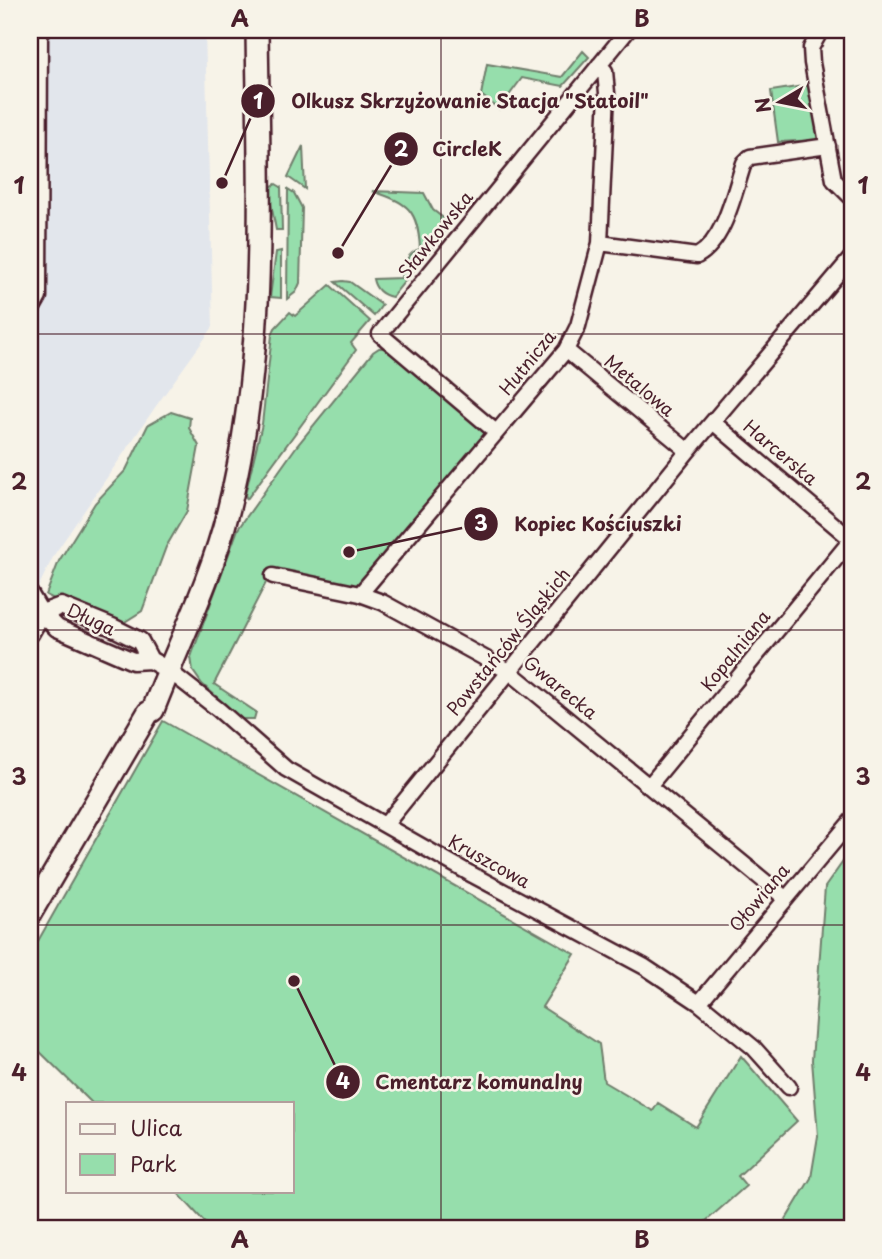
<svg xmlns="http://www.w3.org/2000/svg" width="882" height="1259" font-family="'Playpen Sans',sans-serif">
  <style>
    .built { fill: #e2e6ec }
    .green { fill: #96deac; stroke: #707e6c; stroke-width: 2 }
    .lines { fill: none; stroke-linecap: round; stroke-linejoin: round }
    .minor-casing { stroke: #4a1f2b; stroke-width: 19 }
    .tertiary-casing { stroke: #4a1f2b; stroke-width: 21 }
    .primary-casing { stroke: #4a1f2b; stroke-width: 26 }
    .minor { stroke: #f7f3e8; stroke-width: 14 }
    .tertiary { stroke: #f7f3e8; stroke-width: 16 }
    .primary { stroke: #f7f3e8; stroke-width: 21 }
    .grid { fill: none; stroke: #4a1f2b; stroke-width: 2; stroke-opacity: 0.55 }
    .labels { text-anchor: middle; stroke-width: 5; stroke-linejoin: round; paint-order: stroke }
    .street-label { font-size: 18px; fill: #4a1f2b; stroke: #f7f3e8 }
    .leader { fill: none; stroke: #4a1f2b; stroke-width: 2.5 }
    .callout-dot { fill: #4a1f2b; stroke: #f7f3e8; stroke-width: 2.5 }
    .mark-label { font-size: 21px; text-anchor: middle; font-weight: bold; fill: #fff }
    .callout-label { font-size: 19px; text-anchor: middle; font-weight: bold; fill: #4a1f2b; stroke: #f7f3e8; stroke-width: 5; stroke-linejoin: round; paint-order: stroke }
    .neatline { fill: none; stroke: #4a1f2b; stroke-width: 2.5 }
    .grid-label { font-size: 23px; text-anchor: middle; font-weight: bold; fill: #4a1f2b }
  </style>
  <rect width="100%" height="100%" fill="#f7f3e8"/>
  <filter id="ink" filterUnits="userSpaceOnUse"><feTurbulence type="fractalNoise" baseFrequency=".0143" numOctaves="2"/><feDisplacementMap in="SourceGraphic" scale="14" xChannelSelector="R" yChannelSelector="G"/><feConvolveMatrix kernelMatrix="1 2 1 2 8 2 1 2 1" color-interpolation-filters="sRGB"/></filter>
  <g filter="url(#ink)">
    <path class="built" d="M30,30h175l8,297 -57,79 -102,149 -24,49z"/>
    <path class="green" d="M556,30h52l-3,5 -3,1 -30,-2z
      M583,51l6,6 -26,29 -41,-8 -23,31 -18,-14 6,-31 75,13z
      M810,85l9,55 -41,2 -7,-51z
      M303,146l2,43 -17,-12z
      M276,184l5,3 1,43h-6l-8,-42z
      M288,189l6,4 8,15 -2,75 -4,9 -9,7z
      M372,191l52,2 9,17 18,14 -59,73c-10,-2 -17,-8 -19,-18l28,-1c1,-12 7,-26 19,-29 -2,-40 -12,-46 -48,-58z
      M281,251v47l-11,-1 6,-45z
      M343,281l7,1 32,23 -8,11 -39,-34z
      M330,285l40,36 -19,22 5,7 -109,149 -2,-4 17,-71 10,-89 3,-7 15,-16 5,4z
      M379,348h5l9,6 91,76 1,5 -129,152 -84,-16 -58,113 42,28 -2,7h-12l-40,-35 -9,-13 -2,-14 47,-128 58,-82 77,-95z
      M171,412l19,6 -1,10 10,18 -12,65 -21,36 -24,64 -19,12 -25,-2 -52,-26 13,-34 36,-58 31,-33 22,-45z
      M163,721l412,233 -33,53 57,37 5,38 49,29 5,-8 38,24 45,-71 56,65 -59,55 8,10 -49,43h-486l-35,-38h116v-88h-200l-62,-61v-87z
      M852,849v380h-65l-2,-8 26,-43 7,-42 -6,-76 13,-173z"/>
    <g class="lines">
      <g class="minor-casing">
        <path id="minor" d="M821,30l-10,18 1,15 22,117 18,18
          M600,243l97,13c28,-15 37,-64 47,-93l6,-6 78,-11
          M30,313l9,-16 1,-267
          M566,350l122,101
          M714,423l138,117
          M496,432l-116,-98 248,-304
          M273,576l87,18 22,8 128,70 275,226
          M30,593l12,20
          M360,594l206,-244 12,-24 22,-83 7,-150 -2,-22 -6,-6
          M168,670l51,40 67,59 183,104 176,94 54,36 55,45 35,39
          M649,786l203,-247
          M385,825l303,-374 164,-194
          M699,1003l153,-183"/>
      </g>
      <g class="tertiary-casing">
        <path id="tertiary" d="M42,613l19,-7 51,21 28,14 10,19 18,10
          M42,613l15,15 76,33 17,-1
          M30,634l12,-21"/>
      </g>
      <g class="primary-casing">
        <path id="primary" d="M30,914l118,-201 5,-3c25,-65 58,-130 75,-198 40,-158 31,-321 29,-482"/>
      </g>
      <use href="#minor" class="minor"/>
      <use href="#tertiary" class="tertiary"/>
      <use href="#primary" class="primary"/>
    </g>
  </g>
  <path class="grid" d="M441,30v1199M30,334h822M30,630h822M30,925h822"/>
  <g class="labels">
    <g class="street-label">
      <text transform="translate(436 235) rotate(-51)" y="6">Sławkowska</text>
      <text transform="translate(528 363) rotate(-51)" y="6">Hutnicza</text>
      <text transform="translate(639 386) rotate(40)" y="6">Metalowa</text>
      <text transform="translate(780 453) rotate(40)" y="6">Harcerska</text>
      <text transform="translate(91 620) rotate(25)" y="6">Długa</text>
      <text transform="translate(509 642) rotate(-51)" y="6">Powstańców Śląskich</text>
      <text transform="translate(736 651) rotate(-51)" y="6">Kopalniana</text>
      <text transform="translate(560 688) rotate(39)" y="6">Gwarecka</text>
      <text transform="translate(489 862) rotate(29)" y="6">Kruszcowa</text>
      <text transform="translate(760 898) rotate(-50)" y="6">Ołowiana</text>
    </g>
  </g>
  <path class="leader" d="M222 183L258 101M338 253L401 149M349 552L481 524M294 981L343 1082"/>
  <g class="callout-dot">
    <circle cx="222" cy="183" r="7"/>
    <circle cx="338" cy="253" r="7"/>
    <circle cx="349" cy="552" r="7"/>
    <circle cx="294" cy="981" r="7"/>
    <circle cx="258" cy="101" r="18"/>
    <circle cx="401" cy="149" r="18"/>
    <circle cx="481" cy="524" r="18"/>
    <circle cx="343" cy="1082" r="18"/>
  </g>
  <g class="mark-label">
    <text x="258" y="109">1</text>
    <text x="401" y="157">2</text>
    <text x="481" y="531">3</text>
    <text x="343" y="1089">4</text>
  </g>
  <g class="callout-label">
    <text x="470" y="108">Olkusz Skrzyżowanie Stacja "Statoil"</text>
    <text x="467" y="156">CircleK</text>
    <text x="598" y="531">Kopiec Kościuszki</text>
    <text x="479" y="1089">Cmentarz komunalny</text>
  </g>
  <rect width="882" height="1259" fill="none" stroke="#f7f3e8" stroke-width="77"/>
  <rect x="66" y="1102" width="228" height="91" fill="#f7f3e8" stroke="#b29e9c" stroke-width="2"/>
  <rect x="80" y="1124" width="35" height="10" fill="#f7f3e8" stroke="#b29e9c" stroke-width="2"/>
  <text x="130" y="1136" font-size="21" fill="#4a1f2b">Ulica</text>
  <rect x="80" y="1154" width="35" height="21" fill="#96deac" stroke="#b29e9c" stroke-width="2"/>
  <text x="130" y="1172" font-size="21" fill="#4a1f2b">Park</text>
  <g transform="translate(780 102) rotate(260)" stroke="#f7f3e8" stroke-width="5" paint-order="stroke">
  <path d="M0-5L12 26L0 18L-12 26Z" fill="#4a1f2b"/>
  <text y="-10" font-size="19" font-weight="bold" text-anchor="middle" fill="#4a1f2b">N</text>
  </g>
  <rect x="38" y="38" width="806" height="1182" class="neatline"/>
  <g class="grid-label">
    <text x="240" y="27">A</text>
    <text x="642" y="27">B</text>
    <text x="19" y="194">1</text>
    <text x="863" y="194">1</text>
    <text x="19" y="490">2</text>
    <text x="863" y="490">2</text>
    <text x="19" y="785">3</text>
    <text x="863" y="785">3</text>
    <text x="19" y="1081">4</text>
    <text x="863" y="1081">4</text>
    <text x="240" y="1248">A</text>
    <text x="642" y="1248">B</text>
  </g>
</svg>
